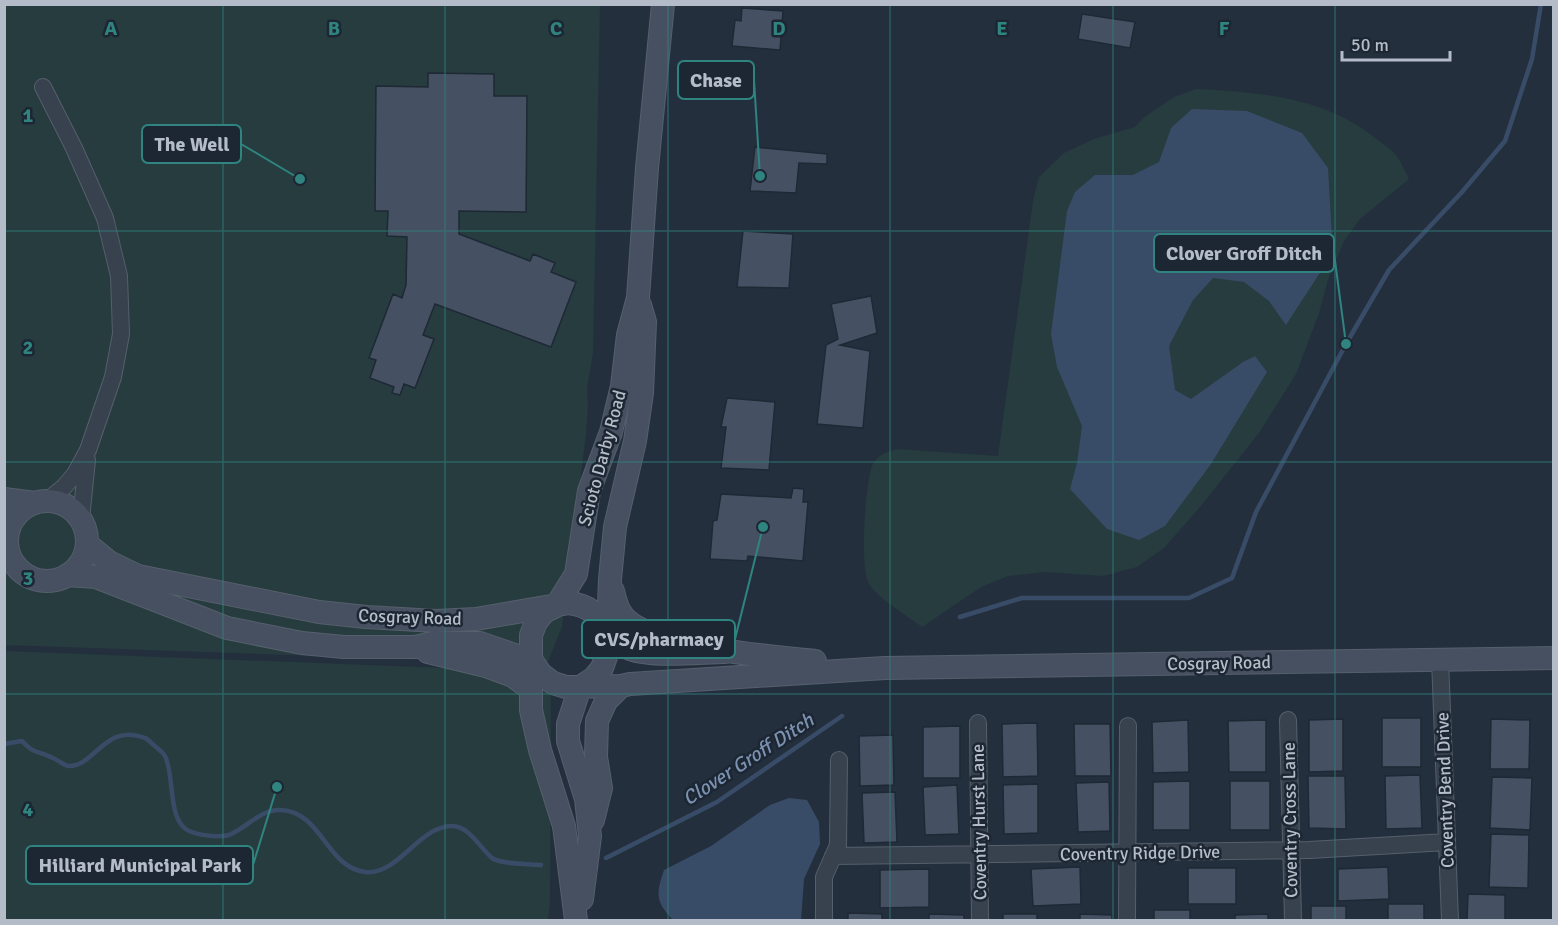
<svg xmlns="http://www.w3.org/2000/svg" width="1558" height="925" font-family="Signika,sans-serif">
  <style>
    .green { fill: #263c3f }
    .water { fill: #394c67 }
    .lines { fill: none; stroke-linecap: round; stroke-linejoin: round }
    .stream { stroke: #394c67; stroke-width: 4.5 }
    .building { fill: #455162; stroke: #1f2835; stroke-width: 1.5 }
    .minor-casing { stroke: #565f6c; stroke-width: 18 }
    .secondary-casing { stroke: #565f6c; stroke-width: 24 }
    .minor { stroke: #38414e; stroke-width: 16 }
    .secondary { stroke: #465061; stroke-width: 22 }
    .grid { fill: none; stroke: #308480; stroke-width: 1.5; stroke-opacity: 0.55 }
    .labels { text-anchor: middle; stroke-width: 5; stroke-linejoin: round; paint-order: stroke }
    .street-label { font-size: 18px; fill: #b4bcc9; stroke: #1d2633 }
    .water-label { font-size: 20px; font-style: italic; fill: #7c92b1; stroke: #1d2633 }
    .grid-label { font-size: 20px; text-anchor: middle; font-weight: bold; fill: #308480; stroke: #1d2633; stroke-width: 5; stroke-linejoin: round; paint-order: stroke }
    .leader { fill: none; stroke: #308480; stroke-width: 2 }
    .callout-dot { fill: #308480; stroke: #1d2633; stroke-width: 2 }
    .callout { fill: #1d2633; stroke: #308480; stroke-width: 2 }
    .callout-label { font-size: 20px; text-anchor: middle; font-weight: bold; fill: #b4bcc9 }
  </style>
  <rect width="100%" height="100%" fill="#242f3e"/>
  <path class="green" d="M5,5h595l-7,348 -6,35 1,19 -2,27 -24,193 -15,37 -542,-19z
    M1196,89c63,3 128,8 178,48 7,6 16,11 22,18 5,7 9,16 13,24l-49,40 -16,22 -15,35 -10,37 -23,61 -37,59 -59,74 -36,41 -27,19 -34,9 -58,-4 -37,4 -27,11 -59,40c-14,-11 -47,-30 -54,-45 -8,-18 -3,-96 4,-116 4,-11 15,-14 25,-17l101,7 35,-255 6,-24 25,-24 30,-14 41,-12 8,-9 31,-21z
    M5,651l546,21 -1,230 -2,18h-543z"/>
  <path class="water" d="M1192,109l55,2 55,22 26,35 4,70 -7,27 -39,60 -17,-24 -25,-19 -31,-4 -20,22 -24,46 6,44 16,9 52,-37 12,-6 12,16 -56,92 -46,62 -26,14 -32,-11 -37,-40 7,-26 5,-37 -25,-59 -6,-33 16,-123 8,-19 20,-17h38l26,-13 12,-34z
    M789,798l18,2 12,22 1,22 -16,35 -3,41h-128c-18,-19 -17,-26 -9,-50l47,-24 59,-41z"/>
  <g class="lines">
    <path class="stream" d="M960,617l62,-19h167l43,-20 24,-66 90,-168 43,-74 73,-78 43,-51 27,-82 9,-55
      M4,744l18,-3c13,14 15,9 31,17 5,2 10,7 15,8 26,2 37,-44 77,-28 3,1 7,6 10,8 3,3 8,6 10,10 10,20 2,65 24,75 10,4 29,7 40,4 18,-7 31,-26 52,-25 41,2 45,57 84,62 32,4 53,-44 85,-46 18,-2 30,22 42,32 7,6 38,6 49,7
      M606,858l111,-56 125,-86"/>
  </g>
  <path class="building" d="M742,8l41,3 -3,39 -48,-4 3,-26 6,1z
    M1082,14l53,8 -5,26 -52,-9z
    M428,73l66,1v22h33l-1,116 -67,-1v23l71,27 3,-7 22,9 -4,9 25,10 -25,65 -116,-43 -12,31 11,4 -19,49 -11,-4 -4,11 -8,-2 2,-6 -24,-9 6,-18 -7,-2 24,-64 9,4 4,-13 1,-48 -20,-1 1,-25h-13l1,-125 52,1z
    M755,147l72,7v10l-28,-1 -3,30 -46,-2z
    M743,231l50,3 -4,54 -52,-1z
    M871,296l6,37 -37,12 30,6 -7,77 -46,-4 9,-79 12,-6 -7,-35z
    M727,398l48,4 -6,68 -48,-2 5,-41h-5z
    M793,488l11,1 -1,13h5l-5,59 -55,-5 -1,5 -37,-2 3,-38 4,-1 4,-26 70,4z
    M1382,718h39v49h-39z
    M1343,719v52l-34,1v-52z
    M1491,719l39,1 -1,49h-39z
    M1188,720l1,52 -36,1 -1,-51z
    M1266,720v52h-37l-1,-51z
    M1037,723l1,53 -35,1 -1,-53z
    M1074,724h36l1,52h-36z
    M960,726v52h-37v-51z
    M893,735l1,50 -34,1 -1,-50z
    M1420,775l2,53 -36,1 -1,-53z
    M1308,776h37l1,53 -37,-1z
    M1492,777l40,1 -2,52 -40,-2z
    M1190,781v49h-37v-48z
    M1230,781h40v49h-40z
    M1109,782l1,49 -32,1 -2,-49z
    M1038,784v49l-34,1 -1,-49z
    M957,785l2,49 -34,1 -2,-48z
    M895,792l2,50 -33,1 -2,-50z
    M1491,834l38,1 -1,53 -39,-1z
    M1080,867l1,37 -48,2 -2,-37z
    M1388,867l1,32 -51,2v-32z
    M1188,868h48v36h-48z
    M929,869v38l-49,1v-38z
    M1468,894l37,1v25h-38z
    M1388,904h36v16h-36z
    M1311,906h35v14h-35z
    M1154,910h36v10h-36z
    M848,913l34,1v6h-34z
    M929,914l35,1v5h-35z
    M1003,914h34v6h-34z
    M1080,914l32,1v5h-32z
    M1268,914v6h-33v-5z"/>
  <g class="lines">
    <g class="minor-casing">
      <path id="minor" d="M43,87l31,61 31,70 14,58 2,58 -8,43 -25,73 -13,24 -11,13 -16,13
        M81,519l6,-59
        M1440,659l10,261
        M1288,720l5,200
        M978,723l2,197
        M833,856l476,-6 138,-8
        M824,920v-43l14,-32 1,-85
        M1127,920l1,-194"/>
    </g>
    <g class="secondary-casing">
      <path id="secondary" d="M4,499l31,4
        M7 541a40 40 0 1 1 80 0a40 40 0 1 1-80 0Z
        M87,544l22,18 29,14 181,36 47,5 70,4 40,-2 93,-16c38,5 31,30 59,45 20,10 74,4 97,4
        M67,575l29,2 131,51 75,15 42,4h71l18,-4h47l52,18 9,13 12,9 13,4 55,-1 9,-2 255,-16 669,-10
        M613,591c2,9 4,18 10,25 24,31 152,41 192,45
        M428,652l58,14 27,10 16,12
        M593,820l8,-32 -5,-31 1,-36 9,-20 15,-15
        M582,899l8,-63 -4,-37 -18,-58v-17l12,-37 14,-9 8,-10 8,-23 -2,-13 2,-53 5,-52 20,-86 7,-48 3,-71 -5,-17
        M576,920l-12,-94 -24,-76 -9,-40v-75l5,-13 8,-10 12,-6 20,-32 13,-83 22,-59 11,-46 6,-51 10,-37 9,-130 16,-164"/>
    </g>
    <use href="#minor" class="minor"/>
    <use href="#secondary" class="secondary"/>
  </g>
  <path class="grid" d="M223,4v916M445,4v916M668,4v916M890,4v916M1113,4v916M1335,4v916M4,231h1550M4,462h1550M4,694h1550"/>
  <g class="labels">
    <g class="street-label">
      <text transform="translate(602 458) rotate(-75)" y="6">Scioto Darby Road</text>
      <text transform="translate(410 617) rotate(2)" y="6">Cosgray Road</text>
      <text transform="translate(1219 663) rotate(-1)" y="6">Cosgray Road</text>
      <text transform="translate(1445 790) rotate(-92)" y="6">Coventry Bend Drive</text>
      <text transform="translate(1290 820) rotate(-91)" y="6">Coventry Cross Lane</text>
      <text transform="translate(979 822) rotate(-91)" y="6">Coventry Hurst Lane</text>
      <text transform="translate(1140 853) rotate(-1)" y="6">Coventry Ridge Drive</text>
    </g>
    <g class="water-label">
      <text transform="translate(748 759) rotate(-33)" y="7">Clover Groff Ditch</text>
    </g>
  </g>
  <g class="grid-label">
    <text x="111" y="35">A</text>
    <text x="334" y="35">B</text>
    <text x="556" y="35">C</text>
    <text x="779" y="35">D</text>
    <text x="1002" y="35">E</text>
    <text x="1224" y="35">F</text>
    <text x="28" y="122">1</text>
    <text x="28" y="354">2</text>
    <text x="28" y="585">3</text>
    <text x="28" y="816">4</text>
  </g>
  <path class="leader" d="M760 176L754 80M300 179L241 144M1346 344L1334 253M763 527L735 639M277 787L253 865"/>
  <g class="callout-dot">
    <circle cx="760" cy="176" r="6"/>
    <circle cx="300" cy="179" r="6"/>
    <circle cx="1346" cy="344" r="6"/>
    <circle cx="763" cy="527" r="6"/>
    <circle cx="277" cy="787" r="6"/>
  </g>
  <g class="callout">
    <rect x="678" y="61" width="76" height="38" rx="6"/>
    <rect x="142" y="125" width="99" height="38" rx="6"/>
    <rect x="1154" y="234" width="180" height="38" rx="6"/>
    <rect x="582" y="620" width="153" height="38" rx="6"/>
    <rect x="26" y="846" width="227" height="38" rx="6"/>
  </g>
  <g class="callout-label">
    <text x="716" y="87">Chase</text>
    <text x="192" y="151">The Well</text>
    <text x="1244" y="260">Clover Groff Ditch</text>
    <text x="659" y="646">CVS/pharmacy</text>
    <text x="140" y="872">Hilliard Municipal Park</text>
  </g>
  <rect width="1558" height="925" fill="none" stroke="#b4bcc9" stroke-width="12"/>
  <path d="M1342 51v9h108v-9" fill="none" stroke="#b4bcc9" stroke-width="3"/>
  <text x="1351" y="51" font-size="18" fill="#b4bcc9" stroke="#1d2633" stroke-width="4.5" paint-order="stroke">50 m</text>
</svg>
